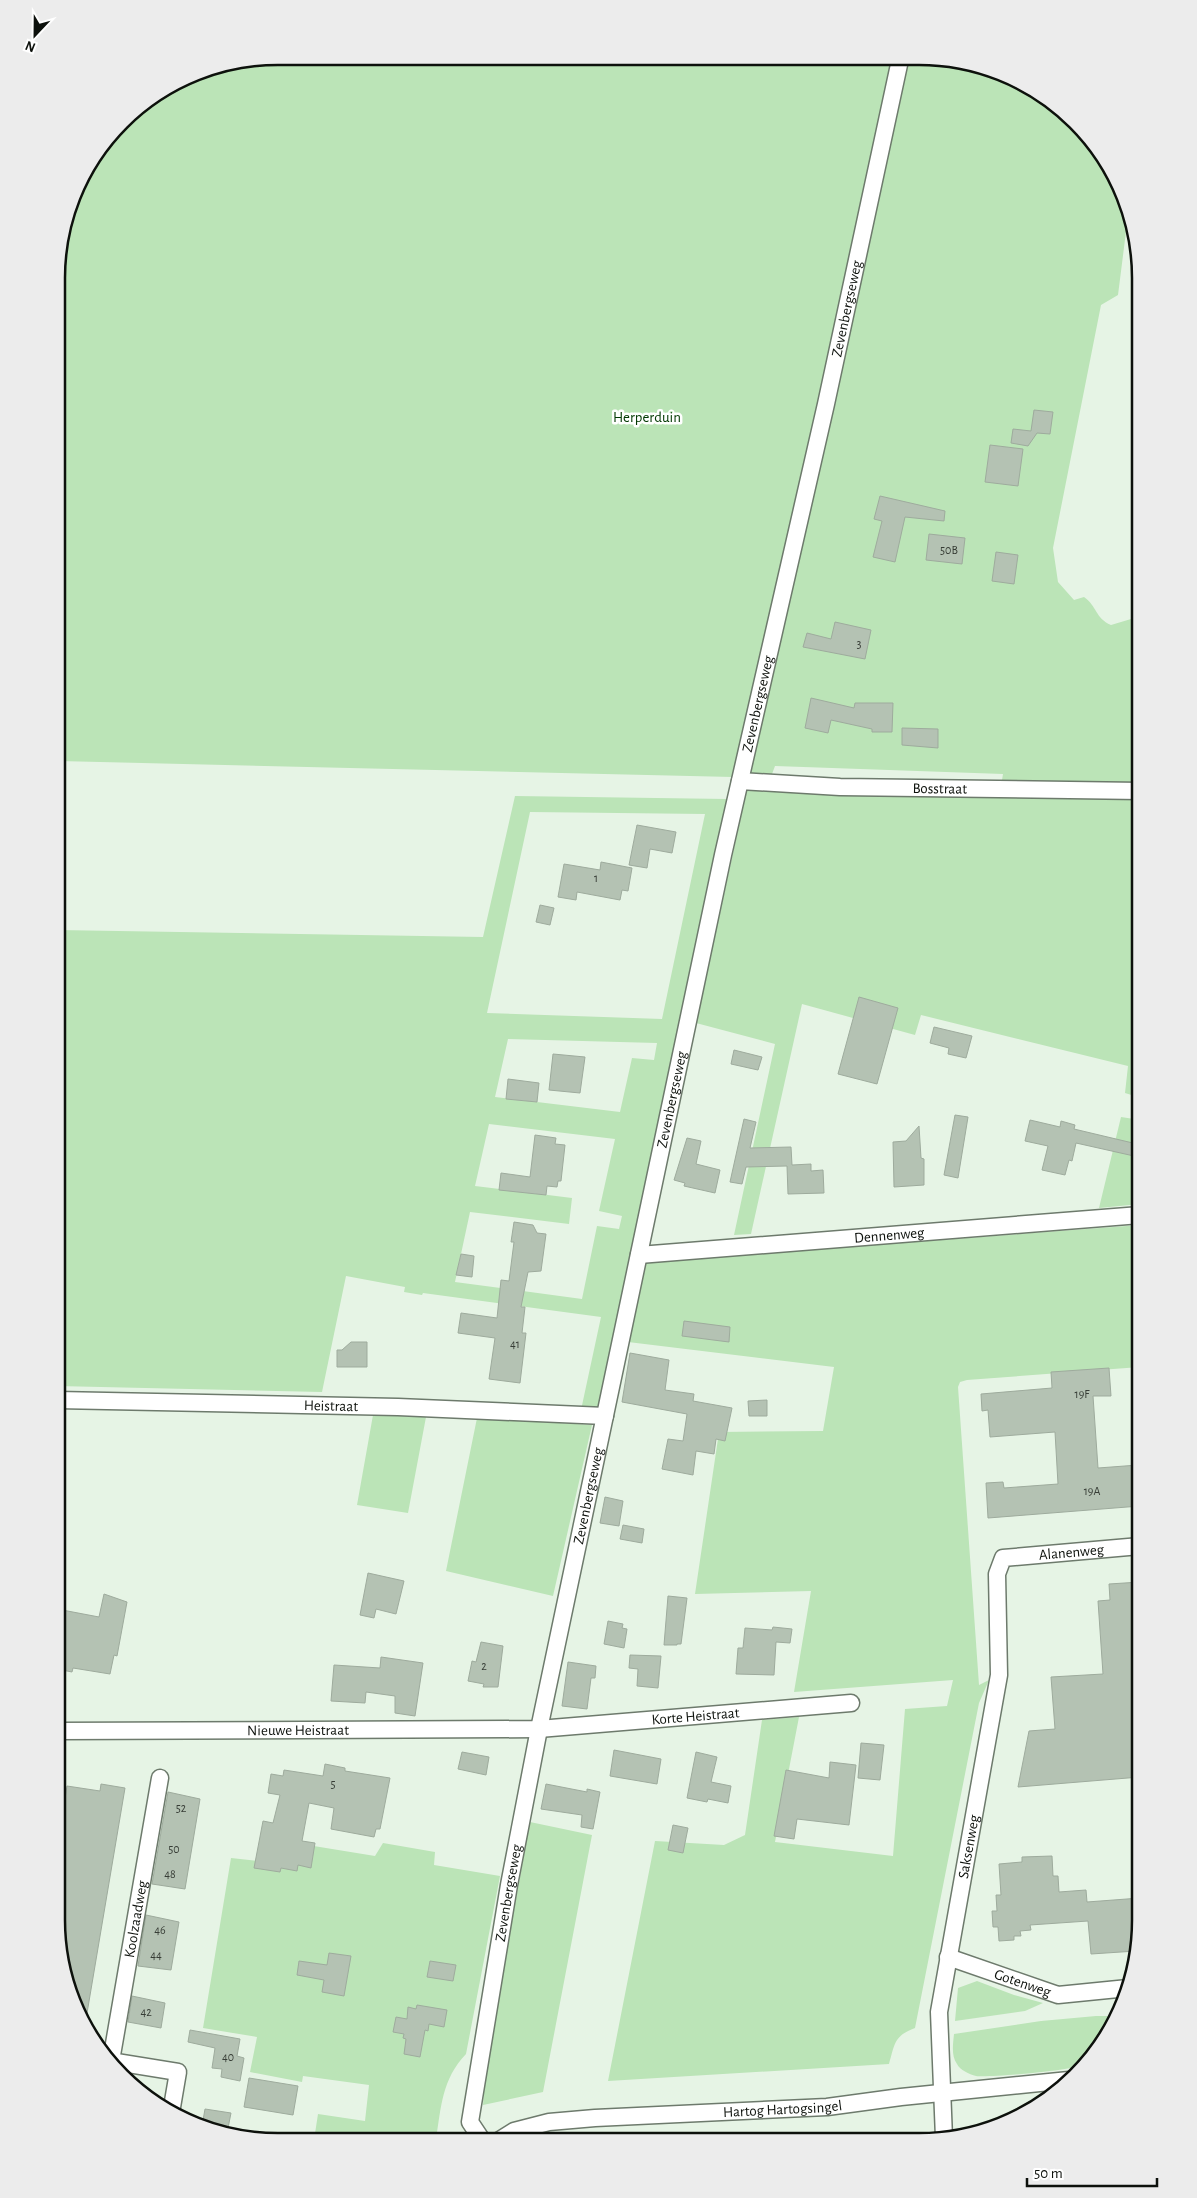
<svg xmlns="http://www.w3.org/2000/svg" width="1197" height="2198" font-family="'Alegreya Sans',sans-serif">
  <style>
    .green { fill: #bbe4b7; fill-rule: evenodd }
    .building { fill: #b4c2b3; stroke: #9eab9d }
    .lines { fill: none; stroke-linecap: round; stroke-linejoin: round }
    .minor-casing { stroke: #6d7a6c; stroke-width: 19 }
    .minor { stroke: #fff; stroke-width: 16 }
    .labels { text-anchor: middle; stroke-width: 5; stroke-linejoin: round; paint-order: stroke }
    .number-label { font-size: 12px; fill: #373d36 }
    .street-label { font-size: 15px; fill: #0d110c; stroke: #fff }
    .park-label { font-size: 15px; fill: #003801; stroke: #fff }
    .rim { fill: none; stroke: #0d110c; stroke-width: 2.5 }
  </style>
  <rect width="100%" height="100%" fill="#e6f4e5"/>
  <path class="green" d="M278,56l684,4 55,19 48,32 38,44 26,53 -11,87 -17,10 -48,243 5,34 16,18 10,-3c13,9 11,21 27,28l30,-9v167l-139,-3 1,-6 -228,-8 -3,8 -21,-1 2,-8 -17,-1 -3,13 -675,-16v-511l21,-70 53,-68 62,-39z
    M747,789l394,10 -1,405 -41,4 22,-91 13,2 4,-22 -13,-4 3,-27 -207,-51 -6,20 -113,-31 -51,230 -17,1 41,-191 -79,-21z
    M515,796l212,3 -129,612 -17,-1 20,-93 -178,-24 -1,2 -18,-3 1,-5 -59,-11 -24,116 -265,-6v-456l426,7zM530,812l175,2 -43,205 -175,-6zM508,1039l149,4 -3,17 -22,-2 -12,54 -125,-15zM489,1124l126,15 -16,72 23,5 -3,13 -22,-3 -15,73 -127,-17 15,-70 99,12 3,-26 -97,-12z
    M1140,1225v142l-173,13 -7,2 -2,5 21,298 10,-5 -10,23 -64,325c-21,8 -20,15 -26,36l-281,17 47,-240 69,4 21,-10 17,-115 37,-3 -24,125 118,14 12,-147 42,-3 6,-26 -159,12 17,-101 -116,3 24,-162 104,-1 11,-64 -206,-25 18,-80z
    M373,1415l53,2 -18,96 -51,-8z
    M477,1418l115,7 -39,171 -107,-25z
    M530,1822l62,13 -49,257 -60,13 3,-40z
    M283,1841l92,15 8,-13 52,9 -1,13 66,11 -34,178c-24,25 -25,53 -30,86h-122l4,-26 47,7 4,-36 -66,-9 -1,6 -52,-10 7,-35 -54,-9 28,-170 44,5z
    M977,1981l37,14 29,8 -18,8 -70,10 3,-33z
    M1096,2016h21c-8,15 -17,38 -31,48 -9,6 -97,14 -110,12 -7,-2 -16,-6 -19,-12 -6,-8 -4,-20 -3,-30l87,-13z"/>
  <path class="building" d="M1034,410l19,2 -3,22 -13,-1 -9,13 -17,-3 2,-14 18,2z
    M990,445l33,4 -5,37 -33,-4z
    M880,496l65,15 -1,10 -39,-4 -10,45 -22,-5 9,-36 -8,-2z
    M929,534l36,4 -3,26 -36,-4z
    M996,552l22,3 -4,29 -22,-3z
    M835,622l36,8 -6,29 -62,-12 4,-14 24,6z
    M811,698l43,10 1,-5h38l-1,29h-20v-3l-41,-9 -3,13 -23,-5z
    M902,728l36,1v19l-36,-3z
    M637,825l39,7 -4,21 -22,-4 -3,19 -18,-3z
    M601,862l31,6 -4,23 -6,-1 -2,10 -43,-8 -1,8 -18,-3 6,-33 36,6z
    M540,905l14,3 -4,17 -14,-3z
    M859,997l39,11 -21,76 -39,-10z
    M934,1027l38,9 -6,22 -18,-4 1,-6 -19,-5z
    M734,1050l28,7 -4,13 -27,-6z
    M553,1054l32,3 -5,36 -31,-3z
    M508,1079l31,4 -2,19 -31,-3z
    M955,1115l13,2 -10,61 -14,-3z
    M744,1119l12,3 -6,26 41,-1 1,18 19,-1v7l12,-1 1,23 -36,1 -1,-28 -41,1 -4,17 -12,-2z
    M1030,1120l30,7 1,-6 14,4 -1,4 63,15 -3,12 -58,-13 -4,18 -3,-1 -4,15 -23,-5 6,-24 -23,-5z
    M919,1126l2,32 3,1v26l-30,2 -1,-45 13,-1z
    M535,1135l21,3 -1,6 10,1 -4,36h-3l-1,6 -10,-1 -1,9 -47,-5 2,-17 29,4z
    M687,1138l14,3 -5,23 24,6 -5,23 -31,-7 1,-3 -11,-3z
    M514,1222l19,3 4,8 9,1 -5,37 -13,1 -7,35h4l-3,26h4l-6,50 -31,-4 6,-41 -37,-5 3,-20 36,5 4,-38 8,1 5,-39h-3z
    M461,1254l13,2 -2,21 -16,-2z
    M684,1321l46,6 -1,15 -47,-6z
    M351,1342h16v25h-30v-17h5z
    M630,1353l39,7 -4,30 29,4 -1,7 39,7 -7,33 -9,-2 -2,15 -18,-3 -3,24 -31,-6 6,-30 15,2 4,-27 -65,-12z
    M1109,1368l2,28h-18l5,72 40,-3 2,41 -152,12 -2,-35 17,-1 1,6 54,-4 -3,-52 -65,5 -2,-27 -6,1 -1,-17 71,-6 -1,-16z
    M767,1400v16h-18l-1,-15z
    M605,1497l18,4 -4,25 -19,-3z
    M623,1525l21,4 -2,14 -22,-4z
    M368,1573l36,8 -8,33 -20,-5 -2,9 -14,-3z
    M1140,1582v24l-8,1 2,37h6v133l-122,10 11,-56 26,-2 -4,-52 52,-3 -5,-73 12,-1 -1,-16z
    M104,1594l23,8 -10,54 -3,-1 -4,19 -37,-6 -1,4 -15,-3v-60l42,8z
    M668,1596l19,2 -6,46h-4v1h-13z
    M608,1621l15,3 -1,4 5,1 -3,19 -20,-4z
    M773,1627l19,2 -2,14 -14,-1 -2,33 -38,-1 2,-26h5l2,-20 27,2z
    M481,1642l22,4 -5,41h-15l1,-3 -16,-3 4,-20 4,1z
    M630,1655l31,1 -3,32 -21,-2 1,-17 -9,-1z
    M381,1657l42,6 -8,53 -20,-3v-17l-29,-4 -1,11 -34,-2 3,-36 46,3z
    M568,1662l28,4 -1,12h-4l-4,31 -25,-3z
    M861,1743l23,2 -4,35 -22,-2z
    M614,1750l47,9 -4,25 -47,-8z
    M462,1752l27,5 -3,18 -28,-6z
    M696,1752l21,5 -6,25 20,4 -3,17 -20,-4 -1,3 -20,-4z
    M830,1762l26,3 -7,60 -52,-6 -3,20 -20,-3 12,-66 43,8z
    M325,1764l20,4v3l45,7 -10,51h-4l-2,8 -43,-8 3,-21 -25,-5 -7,38 13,2 -4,25 -13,-3 -1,6 -16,-3 -1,4 -26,-4 9,-47 10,2 7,-28 -12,-2 3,-19 12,2 1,-6 39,6z
    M101,1784l24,4 -40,237 -17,-34 -2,-14 -10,-57v-66l11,-68 33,5z
    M546,1784l41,8v-3l13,3 -7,37 -12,-2 1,-12 -41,-6z
    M168,1792l32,7 -15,90 -33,-5z
    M673,1825l15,3 -5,25 -15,-3z
    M1052,1856l1,20h5l1,16 27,-2 1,12 53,-4v36l-4,17 -45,3 -3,-33 -58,4 1,5 -11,1 1,5h-7v4l-15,1 -1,-14h-5l-1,-16h5l-1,-16h5l-2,-31 23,-2v-5z
    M146,1915l33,7 -8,48 -33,-4z
    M329,1953l22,3 -7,40 -22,-4 2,-12 -27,-5 2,-14 28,4z
    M430,1961l26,4 -3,16 -26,-4z
    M132,1996l33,7 -4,25 -33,-6z
    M417,2005l30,5 -3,17 -15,-3 -1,7 -3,-1 -5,27 -16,-3 2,-15 -3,-1 1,-4 -11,-2 3,-15 11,2 1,-12 8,2z
    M190,2030l50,9 -3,17 7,2 -4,23 -19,-4 1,-8 -10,-1 3,-20 -27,-6z
    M249,2078l49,8 -5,29 -49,-8z
    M205,2109l26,4 -4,20 -25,-7z"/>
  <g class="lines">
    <g class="minor-casing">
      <g id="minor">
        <path id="s1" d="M740,781l100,6 301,4"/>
        <path id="s2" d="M639,1255l501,-40"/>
        <path id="s3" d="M57,1400l341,7 207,9"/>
        <path id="s4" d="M58,1731l481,-2 312,-26"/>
        <path id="s5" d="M948,1957l110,38 70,-7"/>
        <path d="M110,2061l68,11 -7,41"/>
        <path id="s6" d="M111,2061l49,-283"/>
        <path id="s7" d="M944,2138l-5,-126 60,-337 -2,-101 6,-16 137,-12"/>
        <path id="s8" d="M482,2140l-12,-18 39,-237 30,-156 184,-874 103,-451 74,-344"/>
        <path id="s9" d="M498,2141l16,-10 35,-9 46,-4 232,-11 74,-10 168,-17"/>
      </g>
    </g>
    <use href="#minor" class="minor"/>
  </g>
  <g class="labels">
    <g class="number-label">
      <text x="949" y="554">50B</text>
      <text x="859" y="648">3</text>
      <text x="596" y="882">1</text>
      <text x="515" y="1348">41</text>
      <text x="1082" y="1398">19F</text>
      <text x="1092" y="1495">19A</text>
      <text x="484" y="1670">2</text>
      <text x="333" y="1788">5</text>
      <text x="181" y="1812">52</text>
      <text x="174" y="1853">50</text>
      <text x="170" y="1878">48</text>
      <text x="160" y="1934">46</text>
      <text x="156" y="1959">44</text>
      <text x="146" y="2016">42</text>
      <text x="228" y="2061">40</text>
    </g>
    <g class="street-label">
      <text dy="5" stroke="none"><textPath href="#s8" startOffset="1874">Zevenbergseweg</textPath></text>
      <text dy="5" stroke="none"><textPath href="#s8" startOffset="1469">Zevenbergseweg</textPath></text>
      <text dy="5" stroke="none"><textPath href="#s1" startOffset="200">Bosstraat</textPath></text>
      <text dy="5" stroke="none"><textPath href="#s8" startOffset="1064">Zevenbergseweg</textPath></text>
      <text dy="5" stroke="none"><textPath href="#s2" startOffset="251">Dennenweg</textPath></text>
      <text dy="5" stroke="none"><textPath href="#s3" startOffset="274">Heistraat</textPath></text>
      <text dy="5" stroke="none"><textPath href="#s8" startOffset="659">Zevenbergseweg</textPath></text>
      <text dy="5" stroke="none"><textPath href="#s7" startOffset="655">Alanenweg</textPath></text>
      <text dy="5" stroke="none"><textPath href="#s4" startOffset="638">Korte Heistraat</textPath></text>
      <text dy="5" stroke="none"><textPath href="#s4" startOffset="240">Nieuwe Heistraat</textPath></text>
      <text dy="5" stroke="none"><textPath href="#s7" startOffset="294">Saksenweg</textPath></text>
      <text dy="5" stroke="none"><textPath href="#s8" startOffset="254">Zevenbergseweg</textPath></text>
      <text dy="5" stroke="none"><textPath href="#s6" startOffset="144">Koolzaadweg</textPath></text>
      <text dy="5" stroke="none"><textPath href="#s5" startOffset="79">Gotenweg</textPath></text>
      <text dy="5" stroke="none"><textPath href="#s9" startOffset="289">Hartog Hartogsingel</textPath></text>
    </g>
    <g class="park-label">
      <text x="647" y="422">Herperduin</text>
    </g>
  </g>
  <path d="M0 0H1197V2198H0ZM278 65H919A213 213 0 0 1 1132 278V1920A213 213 0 0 1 919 2133H278A213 213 0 0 1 65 1920V278A213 213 0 0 1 278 65Z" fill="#ececec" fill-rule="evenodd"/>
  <path class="rim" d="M278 65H919A213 213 0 0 1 1132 278V1920A213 213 0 0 1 919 2133H278A213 213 0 0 1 65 1920V278A213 213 0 0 1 278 65Z"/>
  <g transform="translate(35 35) rotate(202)" stroke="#ffffff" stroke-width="4" paint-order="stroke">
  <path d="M0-4L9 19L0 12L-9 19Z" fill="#0d110c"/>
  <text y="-8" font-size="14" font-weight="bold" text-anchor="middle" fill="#0d110c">N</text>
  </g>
  <path d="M1027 2178v8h130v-8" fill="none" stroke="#0d110c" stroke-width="2.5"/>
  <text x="1034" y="2178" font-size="15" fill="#0d110c" stroke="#ffffff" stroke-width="4" paint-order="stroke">50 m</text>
</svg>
